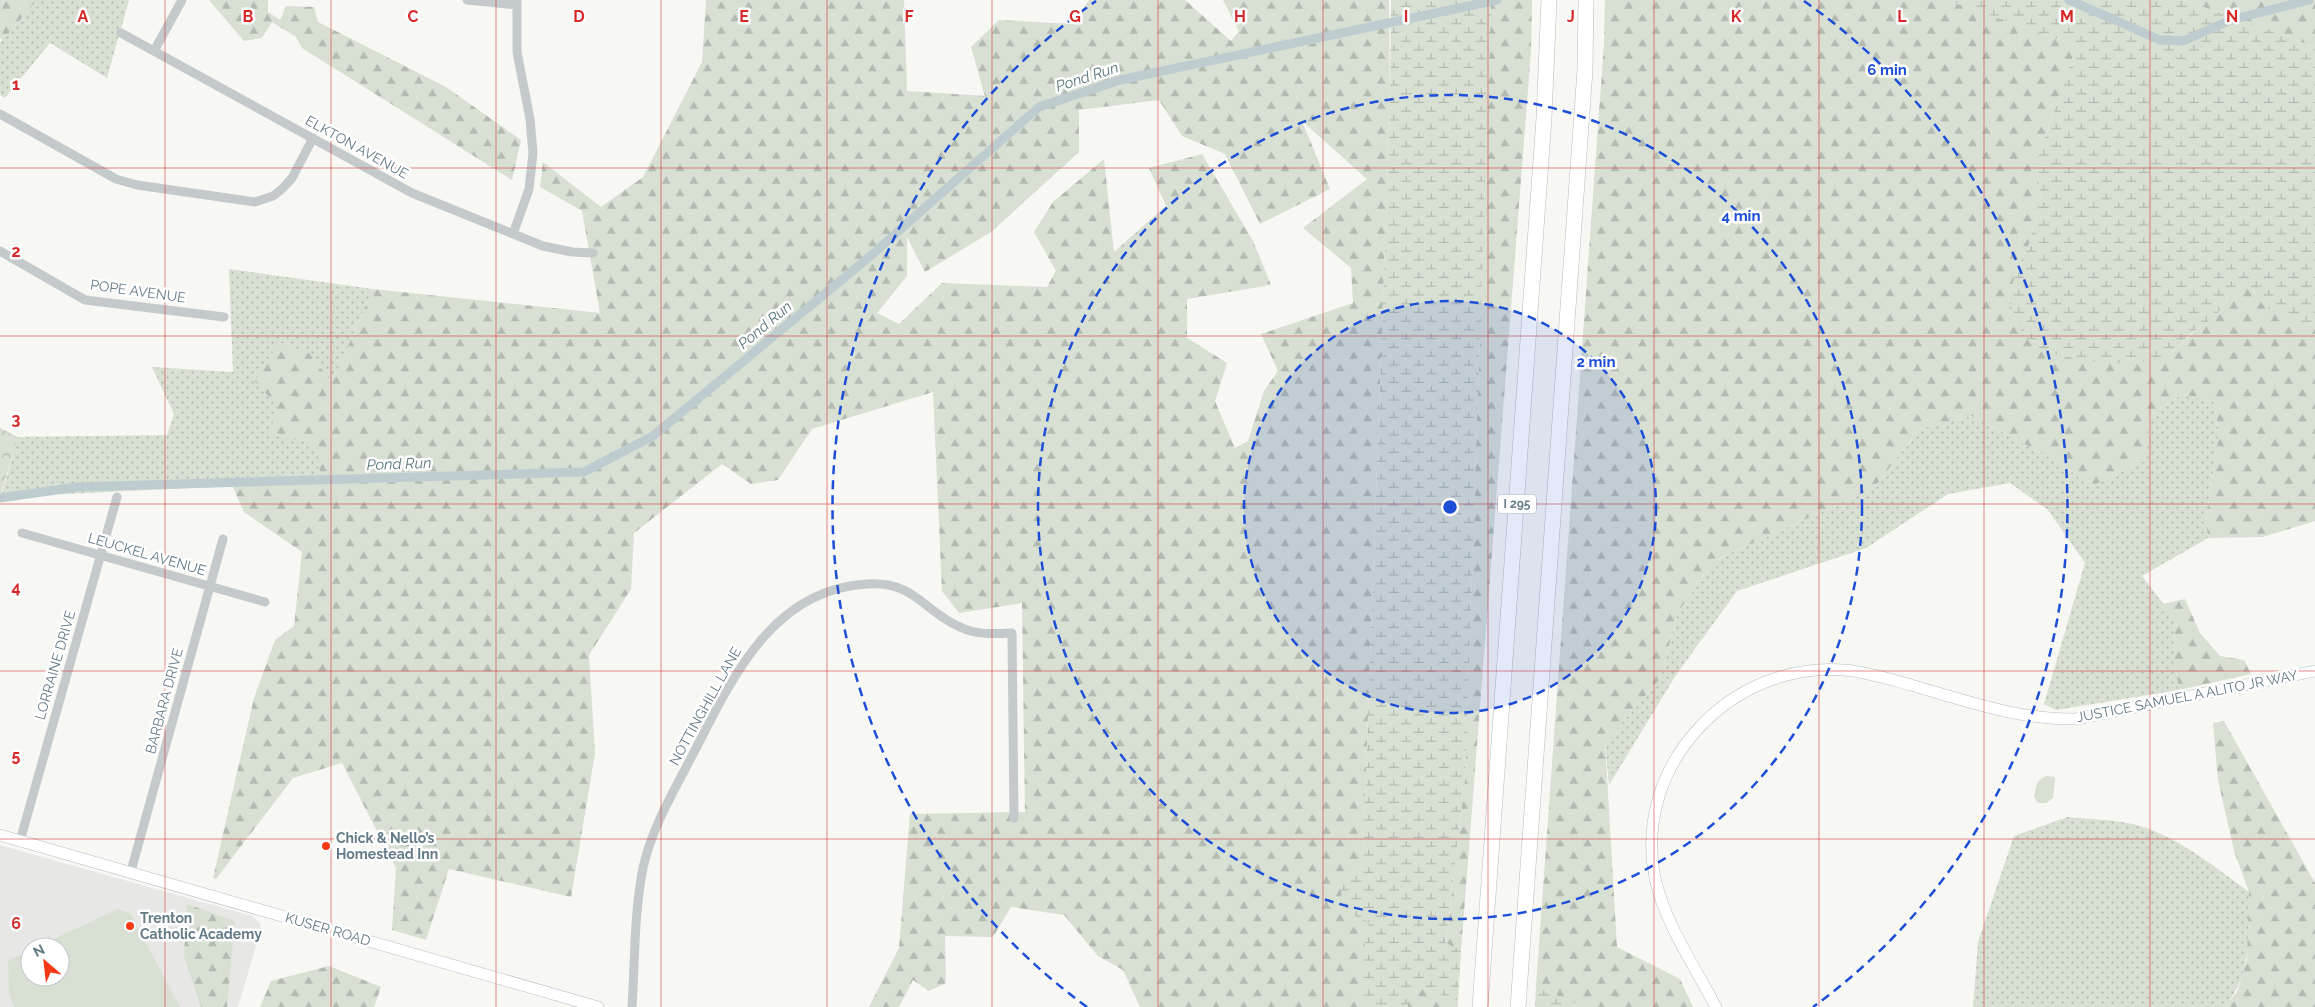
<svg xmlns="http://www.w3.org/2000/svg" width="2315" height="1007" font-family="Raleway,sans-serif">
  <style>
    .built { fill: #e7e8e6; fill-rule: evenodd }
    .grass { fill: url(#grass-dots) }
    .forest { fill: url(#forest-firs); fill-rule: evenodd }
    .wetland { fill: url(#wetland-marsh) }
    .park { fill: url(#park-crowns) }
    .pitch { fill: #d8dfd3 }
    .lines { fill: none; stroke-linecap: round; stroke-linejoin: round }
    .canal { stroke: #beccd0; stroke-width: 9 }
    .secondary-casing { stroke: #b8bec2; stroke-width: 12 }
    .highway-casing { stroke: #b8bcbf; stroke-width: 16 }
    .street { stroke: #c4c9cc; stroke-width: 9 }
    .secondary { stroke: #fff; stroke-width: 11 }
    .highway { stroke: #fff; stroke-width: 15 }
    .grid { fill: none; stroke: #d62828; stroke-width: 1; stroke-opacity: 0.55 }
    .ring { fill: none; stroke: #1d4ed8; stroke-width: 2.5; stroke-dasharray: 9 6 }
    .poi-dot { fill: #f53815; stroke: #fff; stroke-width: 2 }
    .labels { text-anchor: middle; stroke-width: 5; stroke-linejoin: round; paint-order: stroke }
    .shield { fill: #fff; stroke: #92a2ab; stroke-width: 1 }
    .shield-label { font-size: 12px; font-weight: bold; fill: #637a87 }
    .street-label { font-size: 14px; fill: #637a87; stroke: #fff }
    .poi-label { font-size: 14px; font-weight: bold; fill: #637a87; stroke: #fff; text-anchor: start }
    .water-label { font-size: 15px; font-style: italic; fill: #59767c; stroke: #fff }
    .grid-label { font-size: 16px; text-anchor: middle; font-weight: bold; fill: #d62828; stroke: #fff; stroke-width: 5; stroke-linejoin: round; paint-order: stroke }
    .centre { fill: #1d4ed8; stroke: #fff; stroke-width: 2.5 }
    .ring-label { font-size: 15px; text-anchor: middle; font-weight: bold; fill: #1d4ed8; stroke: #fff; stroke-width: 5; stroke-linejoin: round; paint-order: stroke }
  </style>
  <defs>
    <pattern id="grass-dots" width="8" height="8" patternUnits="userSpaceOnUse" patternTransform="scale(1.25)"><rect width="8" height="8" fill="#d8dfd3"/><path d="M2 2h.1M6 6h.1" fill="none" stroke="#b3bab1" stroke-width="1.8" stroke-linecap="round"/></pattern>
    <pattern id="forest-firs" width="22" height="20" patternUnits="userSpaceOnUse" patternTransform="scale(1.25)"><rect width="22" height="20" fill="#d8dfd3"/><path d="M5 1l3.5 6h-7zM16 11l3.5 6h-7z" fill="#b3bab1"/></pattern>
    <pattern id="wetland-marsh" width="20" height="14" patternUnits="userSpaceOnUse" patternTransform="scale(1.25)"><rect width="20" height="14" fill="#d8dfd3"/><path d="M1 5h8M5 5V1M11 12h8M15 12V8" fill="none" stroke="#b3bab1"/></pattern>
    <pattern id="park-crowns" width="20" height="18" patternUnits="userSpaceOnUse" patternTransform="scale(1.25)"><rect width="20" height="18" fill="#d8dfd3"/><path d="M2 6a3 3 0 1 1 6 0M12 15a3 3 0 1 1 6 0" fill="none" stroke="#b3bab1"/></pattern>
  </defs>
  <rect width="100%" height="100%" fill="#f7f7f3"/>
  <path class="built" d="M0,845l252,71 8,7 1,6 -23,78h-238zM30,947h30v30h-30z"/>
  <path class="grass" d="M37,0h92l-22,78 -57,-35 -45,55 -5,-3v-52z
    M229,269l144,20 -41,95 -23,-31 12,129 -320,15 17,-60 149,-2 7,-21 -22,-47 81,5z
    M2182,394l32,8 5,31 -13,87 2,18 -66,38 33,43 -1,39 5,32 -123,20 -12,-6 41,-141 -37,-53 -38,-27 -62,11 -82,54 -129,43 -61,84 -67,110 -4,-43 55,-63 18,-67 37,-52 159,-72 45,-59 53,-13 92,49 26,22 55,-27 6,-45z
    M2068,817c21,2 52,3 72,9 41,13 75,41 109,66 -1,41 4,80 -24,115h-252l5,-65 36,-106z"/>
  <path class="forest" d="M0,0h37l-34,40 -3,-2z
    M209,0h59v12l12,8 6,-14 28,1 4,15 128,65 75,53 -9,40 -210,-132 -6,-11 -24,-15 -10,16 -18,3z
    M706,0h198l3,91 78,5 -14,-49 28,-27 73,4 17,-24h96l46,41 8,-10 -16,-31h166l1,107 -27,748 -2,16 -22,3 30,48 -6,85h-223l-17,-37 -25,-14 -34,-41 -53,-8 -18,30 -48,-1 1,47 -17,8 -16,-11 -14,27h-30l30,-59 11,-134 115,-2 -3,-209 -63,10 -17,-22 -9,-199 -121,37 -34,51 -27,4 -29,-20 -88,69 -3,56 -42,66 6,98 -24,144 -122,-28 -23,71 -34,-10 4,-62 -54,-105 -49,15 -77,101 -3,-1 41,-180 21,-58 19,-14 8,-74 -58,-40 -12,-27 89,-3 -4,-37 -49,-11 11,-26 -24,-27 24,-39 30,11 23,30 41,-94 227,24 -18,-102 -42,-24 3,-25 58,45 42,-30 59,-115zM1159,100l23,36 43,18 35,70 70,-35 -28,-68 65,58 -64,49 48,40 2,35 -92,31 17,37 -14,20 -16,50 -13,7 -20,-47 12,-38 -40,-25v-39l84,-14 -18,-44 -51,-87 -53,14 17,38 -52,46 -10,-93 -51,43 -19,30 22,39 -9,16 -105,-4 -43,41 -22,-11 30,-37v-39l18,35 66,-40 88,-80v-42z
    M1491,0h41l-1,51 -70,900 -15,-7 19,-167z
    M1605,0h342l130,46 -41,117 5,36 -12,45 -12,26 -9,29 16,35 12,14 137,4 54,-52 2,-8 15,-9 7,2 3,7 55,32 6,1v196l-52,16 -55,1 -2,-17 13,-88 -5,-31 -32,-8 -31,21 -6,45 -55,27 -26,-22 -92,-49 -53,13 -45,59 -159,72 -37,52 -18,67 -55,63 12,205 63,32 13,28h-111l-46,-21 68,-943z
    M2183,0h132v48l-35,-15z
    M2185,599l15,34 20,23 24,4 7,14 -72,16 -5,-32 1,-39 -12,-15z
    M2224,721l91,162v124h-90l12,-15 10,-33 2,-67 -15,-41 -16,-71 -5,-57z
    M187,904l48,17 -8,86h-26l-17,-51z
    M329,966l52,21 -7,20h-114l11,-26z
    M1421,988l37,13v6h-50v-10z"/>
  <path class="wetland" d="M1391,0h100v8l-26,769 -19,166 15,8 -3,50 -37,-13 -13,9v10h-45v-51l6,-34 -21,-9 -6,-14 -3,-25 22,-3 2,-16 27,-748z
    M1947,0h236l97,33 35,15v277c-16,-3 -34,-6 -48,-17 -9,-7 -11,-21 -23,-25l-15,9c-5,20 -19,28 -35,39 -8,6 -14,16 -22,21 -11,6 -28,10 -41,11 -18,2 -80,-6 -94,-15 -16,-10 -22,-33 -29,-49l9,-29 12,-26 12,-45 -5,-36 41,-117z
    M1536,986l40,18 6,3h-47z"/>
  <path class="park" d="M0,428l18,9 -18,60z"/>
  <path class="pitch" d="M2047,776l7,1 1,2 -2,19 -7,5h-8l-4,-6c2,-10 2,-18 13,-21z
    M118,909l12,4 50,94h-166l-5,-14 -1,-32 22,-11v27h30v-30h-23z"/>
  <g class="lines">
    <path class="canal" d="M2069,0l91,40 23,1 48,-21 78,-20
      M0,498l77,-11 507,-15 69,-36 215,-178 171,-151 81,-27 377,-80"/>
    <g class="secondary-casing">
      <path id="secondary" d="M0,835l598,172
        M1716,1007c-22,-42 -51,-83 -61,-129 -23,-114 77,-217 189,-208 23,2 45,9 67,15 55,16 108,35 165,34l239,-48"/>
    </g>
    <g class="highway-casing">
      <path id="highway" d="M1480,1007l64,-889 5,-118
        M1518,1007l67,-937 1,-70"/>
    </g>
    <path class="street" d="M467,0l50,5
      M121,33l291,160 131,53 29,6 21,1
      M154,51l28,-51
      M0,114l116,65 21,6 118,17 18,-6 9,-7 10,-11 21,-40
      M513,234l16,-45 4,-36 -3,-34 -13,-67v-52
      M0,251l85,49 139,17
      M22,533l243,69
      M20,841l97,-344
      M131,871l92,-332
      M632,1007c3,-46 2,-94 11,-139 9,-41 31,-77 50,-114 38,-73 78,-165 174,-170 48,-3 56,27 93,43 16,8 34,7 52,6l2,185"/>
    <use href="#secondary" class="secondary"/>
    <use href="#highway" class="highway"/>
  </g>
  <path class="grid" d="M165,0v1007M331,0v1007M496,0v1007M661,0v1007M827,0v1007M992,0v1007M1158,0v1007M1323,0v1007M1488,0v1007M1654,0v1007M1819,0v1007M1984,0v1007M2150,0v1007M0,168h2315M0,336h2315M0,504h2315M0,671h2315M0,839h2315"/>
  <circle cx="1450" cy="507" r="206" fill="#1d4ed8" fill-opacity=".12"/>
  <g class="ring">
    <circle cx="1450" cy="507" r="206"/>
    <circle cx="1450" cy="507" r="412"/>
    <path d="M1087 1007A618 618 0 0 1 1096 1M1804 1A618 618 0 0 1 1813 1007"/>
  </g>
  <g class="poi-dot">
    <circle cx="326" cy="846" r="5"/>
    <circle cx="130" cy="926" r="5"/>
  </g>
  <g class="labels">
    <rect class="shield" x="1498" y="494.5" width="38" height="19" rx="4"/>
    <g class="shield-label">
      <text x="1517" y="508">I 295</text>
    </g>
    <g class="street-label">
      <text transform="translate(357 147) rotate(29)" y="5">ELKTON AVENUE</text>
      <text transform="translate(138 291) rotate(8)" y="5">POPE AVENUE</text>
      <text transform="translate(147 554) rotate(16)" y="5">LEUCKEL AVENUE</text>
      <text transform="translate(55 665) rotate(-74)" y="5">LORRAINE DRIVE</text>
      <text transform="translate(2187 696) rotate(-11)" y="5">JUSTICE SAMUEL A ALITO JR WAY</text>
      <text transform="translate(164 701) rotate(-75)" y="5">BARBARA DRIVE</text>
      <text transform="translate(705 706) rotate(-61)" y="5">NOTTINGHILL LANE</text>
      <text transform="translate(328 929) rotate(16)" y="5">KUSER ROAD</text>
    </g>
    <g class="poi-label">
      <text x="336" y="843">Chick &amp; Nello’s<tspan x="336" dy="16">Homestead Inn</tspan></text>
      <text x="140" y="923">Trenton<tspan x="140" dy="16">Catholic Academy</tspan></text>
    </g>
    <g class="water-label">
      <text transform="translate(1087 77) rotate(-18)" y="5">Pond Run</text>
      <text transform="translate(765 325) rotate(-40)" y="5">Pond Run</text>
      <text transform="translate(399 464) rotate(-2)" y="5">Pond Run</text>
    </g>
  </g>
  <g class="grid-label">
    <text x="83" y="22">A</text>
    <text x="248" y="22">B</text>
    <text x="413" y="22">C</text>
    <text x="579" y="22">D</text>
    <text x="744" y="22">E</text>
    <text x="909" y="22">F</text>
    <text x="1075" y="22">G</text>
    <text x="1240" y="22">H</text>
    <text x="1406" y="22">I</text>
    <text x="1571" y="22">J</text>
    <text x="1736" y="22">K</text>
    <text x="1902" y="22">L</text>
    <text x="2067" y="22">M</text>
    <text x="2232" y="22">N</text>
    <text x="16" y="90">1</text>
    <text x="16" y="257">2</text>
    <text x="16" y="425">3</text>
    <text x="16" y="593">4</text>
    <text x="16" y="761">5</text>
    <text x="16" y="929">6</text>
  </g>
  <circle cx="1450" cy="507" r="8" class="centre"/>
  <g class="ring-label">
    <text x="1887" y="75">6 min</text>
    <text x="1741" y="221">4 min</text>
    <text x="1596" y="367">2 min</text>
  </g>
  <g transform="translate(45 962) rotate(332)"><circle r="24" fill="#ffffff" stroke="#c1cacf"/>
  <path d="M0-4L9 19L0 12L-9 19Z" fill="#f53815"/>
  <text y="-8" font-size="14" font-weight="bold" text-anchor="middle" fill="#637a87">N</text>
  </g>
</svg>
